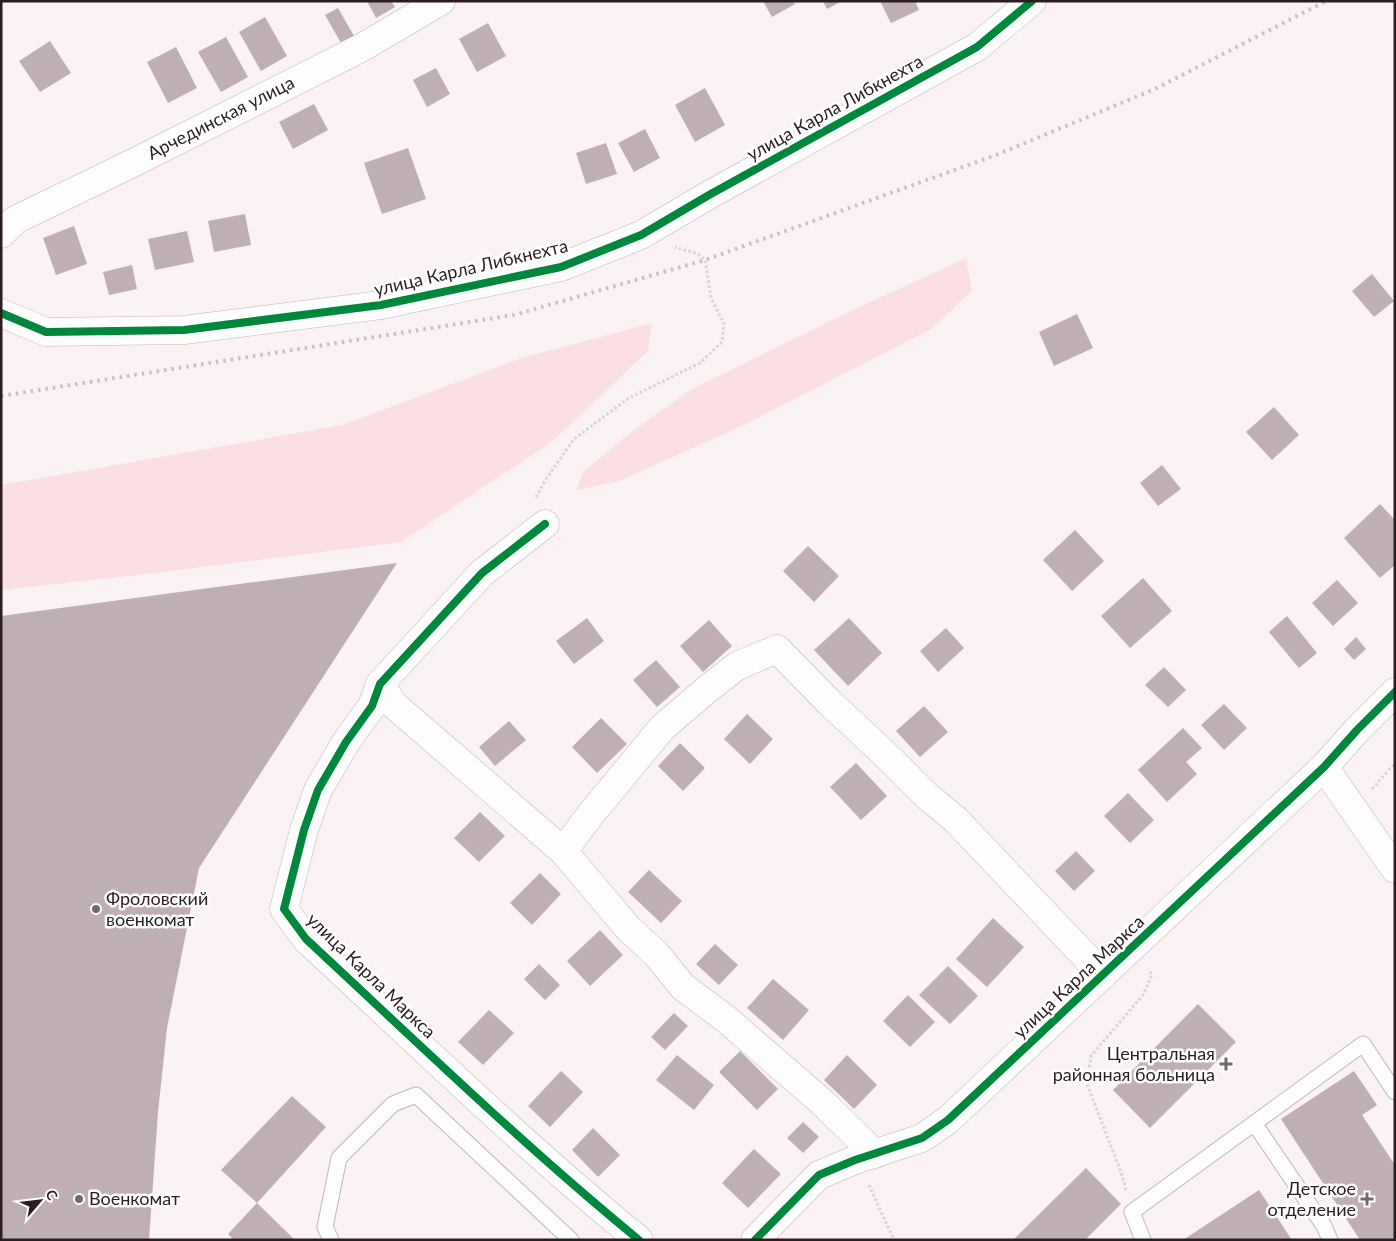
<svg xmlns="http://www.w3.org/2000/svg" width="1396" height="1241" font-family="Lato,sans-serif">
  <style>
    .green { fill: #fcdfe3 }
    .building { fill: #c0afb2 }
    .lines { fill: none; stroke-linecap: round; stroke-linejoin: round }
    .service-casing { stroke: #c1b6b7; stroke-width: 17 }
    .minor-casing { stroke: #c1b6b7; stroke-width: 29 }
    .path { stroke: #d8d5d5; stroke-width: 3; stroke-dasharray: 2.5 2.5; stroke-linecap: butt }
    .service { stroke: #fefdfd; stroke-width: 15 }
    .minor { stroke: #fefdfd; stroke-width: 28 }
    .rail { stroke: #c5c2c3; stroke-width: 4; stroke-dasharray: 2.5 5; stroke-linecap: butt }
    .cycleway-casing { stroke: #fff; stroke-width: 11 }
    .cycleway { stroke: #00873e; stroke-width: 8 }
    .poi-dot { fill: #74686a; stroke: #fff; stroke-width: 2 }
    .labels { text-anchor: middle; stroke-width: 5; stroke-linejoin: round; paint-order: stroke }
    .street-label { font-size: 18px; fill: #2c1e20; stroke: #fff }
    .poi-label { font-size: 18px; fill: #2c1e20; stroke: #fff; text-anchor: start }
  </style>
  <rect width="100%" height="100%" fill="#fbf2f3"/>
  <path class="green" d="M966,258l6,33 -41,38 -187,96 -125,56 -42,9 6,-18 55,-45 54,-38 144,-71z
    M652,323l-4,28 -95,90 -152,101 -263,33 -137,15v-105l341,-60 180,-67z"/>
  <path class="building" d="M367,1h24l4,6 -19,11z
    M763,1h30l2,3 -23,13z
    M823,1h19l-15,8z
    M880,1h35l4,9 -28,13z
    M338,8l16,28 -13,7 -16,-28z
    M265,17l22,39 -26,15 -22,-39z
    M488,23l18,33 -29,16 -18,-33z
    M226,37l22,40 -27,15 -23,-40z
    M50,41l21,32 -31,19 -21,-31z
    M176,47l21,41 -29,15 -21,-41z
    M436,68l14,26 -23,13 -14,-27z
    M705,88l20,37 -30,17 -20,-37z
    M314,104l14,26 -35,19 -14,-27z
    M645,129l15,29 -26,14 -16,-29z
    M606,143l11,31 -31,10 -10,-31z
    M408,148l18,51 -44,15 -18,-51z
    M245,214l6,31 -37,7 -6,-31z
    M74,226l13,38 -31,11 -13,-37z
    M187,231l7,31 -39,8 -7,-31z
    M132,265l5,24 -28,6 -6,-23z
    M1372,274l22,27 -20,16 -22,-26z
    M1077,314l16,34 -39,18 -15,-34z
    M1274,407l25,28 -27,25 -26,-28z
    M1162,465l19,24 -23,17 -18,-23z
    M1380,504l15,16v45l-15,13 -36,-40z
    M1075,530l29,31 -32,30 -29,-31z
    M808,546l31,30 -25,26 -31,-31z
    M397,563l-198,305 -32,160 -9,84 -9,128h-148v-624z
    M1143,578l29,33 -42,37 -29,-32z
    M1337,580l21,23 -25,23 -21,-23z
    M1287,616l30,37 -18,15 -30,-36z
    M587,618l17,23 -30,23 -18,-23z
    M849,618l33,35 -34,33 -34,-36z
    M709,620l23,26 -29,26 -23,-26z
    M946,628l18,20 -26,24 -18,-21z
    M1356,637l10,12 -12,11 -10,-11z
    M656,660l24,27 -23,20 -24,-27z
    M1164,667l22,23 -18,17 -23,-22z
    M1224,704l23,24 -23,22 -23,-25z
    M924,706l24,26 -28,25 -24,-26z
    M747,714l26,25 -23,25 -26,-25z
    M601,718l26,26 -30,29 -25,-26z
    M509,721l17,19 -31,26 -16,-19z
    M1183,728l19,20 -16,14 11,12 -30,28 -29,-32z
    M680,743l25,25 -22,23 -25,-25z
    M856,763l31,33 -26,24 -31,-33z
    M1128,793l26,27 -24,23 -26,-27z
    M480,812l25,24 -26,26 -25,-24z
    M1076,851l19,20 -21,20 -19,-20z
    M649,870l33,31 -21,22 -33,-31z
    M540,873l21,21 -29,31 -22,-22z
    M993,918l31,29 -37,40 -31,-28z
    M600,930l23,25 -33,31 -23,-25z
    M715,944l23,21 -19,20 -23,-21z
    M539,964l21,21 -15,15 -21,-21z
    M948,966l30,30 -28,28 -31,-29z
    M773,979l36,31 -26,30 -36,-32z
    M908,995l27,27 -25,25 -27,-26z
    M1198,1004l38,38 -86,86 -37,-38z
    M489,1010l25,23 -31,32 -25,-23z
    M674,1013l14,13 -23,24 -14,-13z
    M740,1051l38,38 -21,21 -38,-38z
    M677,1055l37,30 -20,25 -38,-30z
    M847,1055l30,30 -23,24 -30,-29z
    M561,1071l22,21 -33,35 -22,-21z
    M1354,1071l23,34 -15,10 33,50v75h-35l-79,-121z
    M292,1096l34,31 -69,76 38,37h-61l-6,-6 29,-31 -36,-33z
    M803,1122l16,15 -16,16 -16,-15z
    M593,1128l27,27 -22,22 -26,-27z
    M754,1149l27,25 -33,34 -26,-25z
    M1086,1168l35,36 -36,36h-72z
    M1259,1190l33,50h-109z"/>
  <g class="lines">
    <g class="service-casing">
      <path id="service" d="M1254,1123l70,103 6,14
        M331,1240l-6,-13 14,-69 54,-54 23,-9 155,145
        M1143,1240l-11,-28 231,-168 32,48"/>
    </g>
    <g class="minor-casing">
      <path id="minor" d="M1,234l14,-14 120,-58 226,-114 80,-47
        M1,313l45,19 138,-2 197,-25 180,-38 80,-32 68,-40 268,-148 55,-46
        M545,524l-63,49 -102,111 -8,22 -26,36 -28,48 -14,40 -20,79 22,30c110,102 217,206 333,301
        M380,684l14,21 169,146 65,77 29,27 26,32 43,32 97,84 52,51
        M1324,767l71,102
        M563,851l28,-37 71,-86 43,-37 32,-25 40,-17 53,54 58,54 39,39 29,24 147,155
        M755,1240l64,-65 36,-15 67,-22 26,-18 376,-353 33,-37 38,-38"/>
    </g>
    <path class="path" d="M536,497l10,-18 28,-40 55,-41 71,-35 22,-21 2,-18 -13,-26 -6,-38 -7,-6 -23,-7
      M1372,789l23,-26
      M869,1185l25,55
      M1126,1190l-5,-18 -34,-88 4,-28 52,-61 9,-20 -4,-6"/>
    <use href="#service" class="service"/>
    <use href="#minor" class="minor"/>
    <path class="rail" d="M1,396l513,-81 191,-55 291,-105 159,-66 171,-88"/>
    <g class="cycleway-casing">
      <path id="cycleway" d="M1,313l45,19 138,-2 197,-25 180,-38 80,-32 68,-40 268,-148 55,-46
        M545,524l-63,49 -102,111 -8,22 -26,36 -28,48 -14,40 -20,79 22,30c110,102 217,206 333,301
        M755,1240l64,-65 36,-15 67,-22 26,-18 376,-353 33,-37 38,-38"/>
    </g>
    <use href="#cycleway" class="cycleway"/>
  </g>
  <g class="poi-dot">
    <circle cx="96" cy="909" r="5"/>
    <path d="M1223.5 1056.5h5v5h5v5h-5v5h-5v-5h-5v-5h5z"/>
    <circle cx="79" cy="1199" r="5"/>
    <path d="M1364.5 1191.5h5v5h5v5h-5v5h-5v-5h-5v-5h5z"/>
  </g>
  <g class="labels">
    <g class="street-label">
      <text transform="translate(835 108) rotate(-29)" y="6">улица Карла Либкнехта</text>
      <text transform="translate(221 118) rotate(-27)" y="6">Арчединская улица</text>
      <text transform="translate(471 268) rotate(-13)" y="6">улица Карла Либкнехта</text>
      <text transform="translate(371 976) rotate(44)" y="6">улица Карла Маркса</text>
      <text transform="translate(1079 977) rotate(-43)" y="6">улица Карла Маркса</text>
    </g>
    <g class="poi-label">
      <text x="106" y="905">Фроловский<tspan x="106" dy="21">военкомат</tspan></text>
      <text x="1215" y="1060" text-anchor="end">Центральная<tspan x="1215" dy="21">районная больница</tspan></text>
      <text x="1356" y="1195" text-anchor="end">Детское<tspan x="1356" dy="21">отделение</tspan></text>
      <text x="89" y="1205">Военкомат</text>
    </g>
  </g>
  <rect width="1396" height="1241" fill="none" stroke="#2c1e20" stroke-width="5"/>
  <g transform="translate(40 1201) rotate(62)" stroke="#ffffff" stroke-width="4" paint-order="stroke">
  <path d="M0-4L9 19L0 12L-9 19Z" fill="#2c1e20"/>
  <text y="-8" font-size="14" font-weight="bold" text-anchor="middle" fill="#2c1e20">С</text>
  </g>
</svg>
